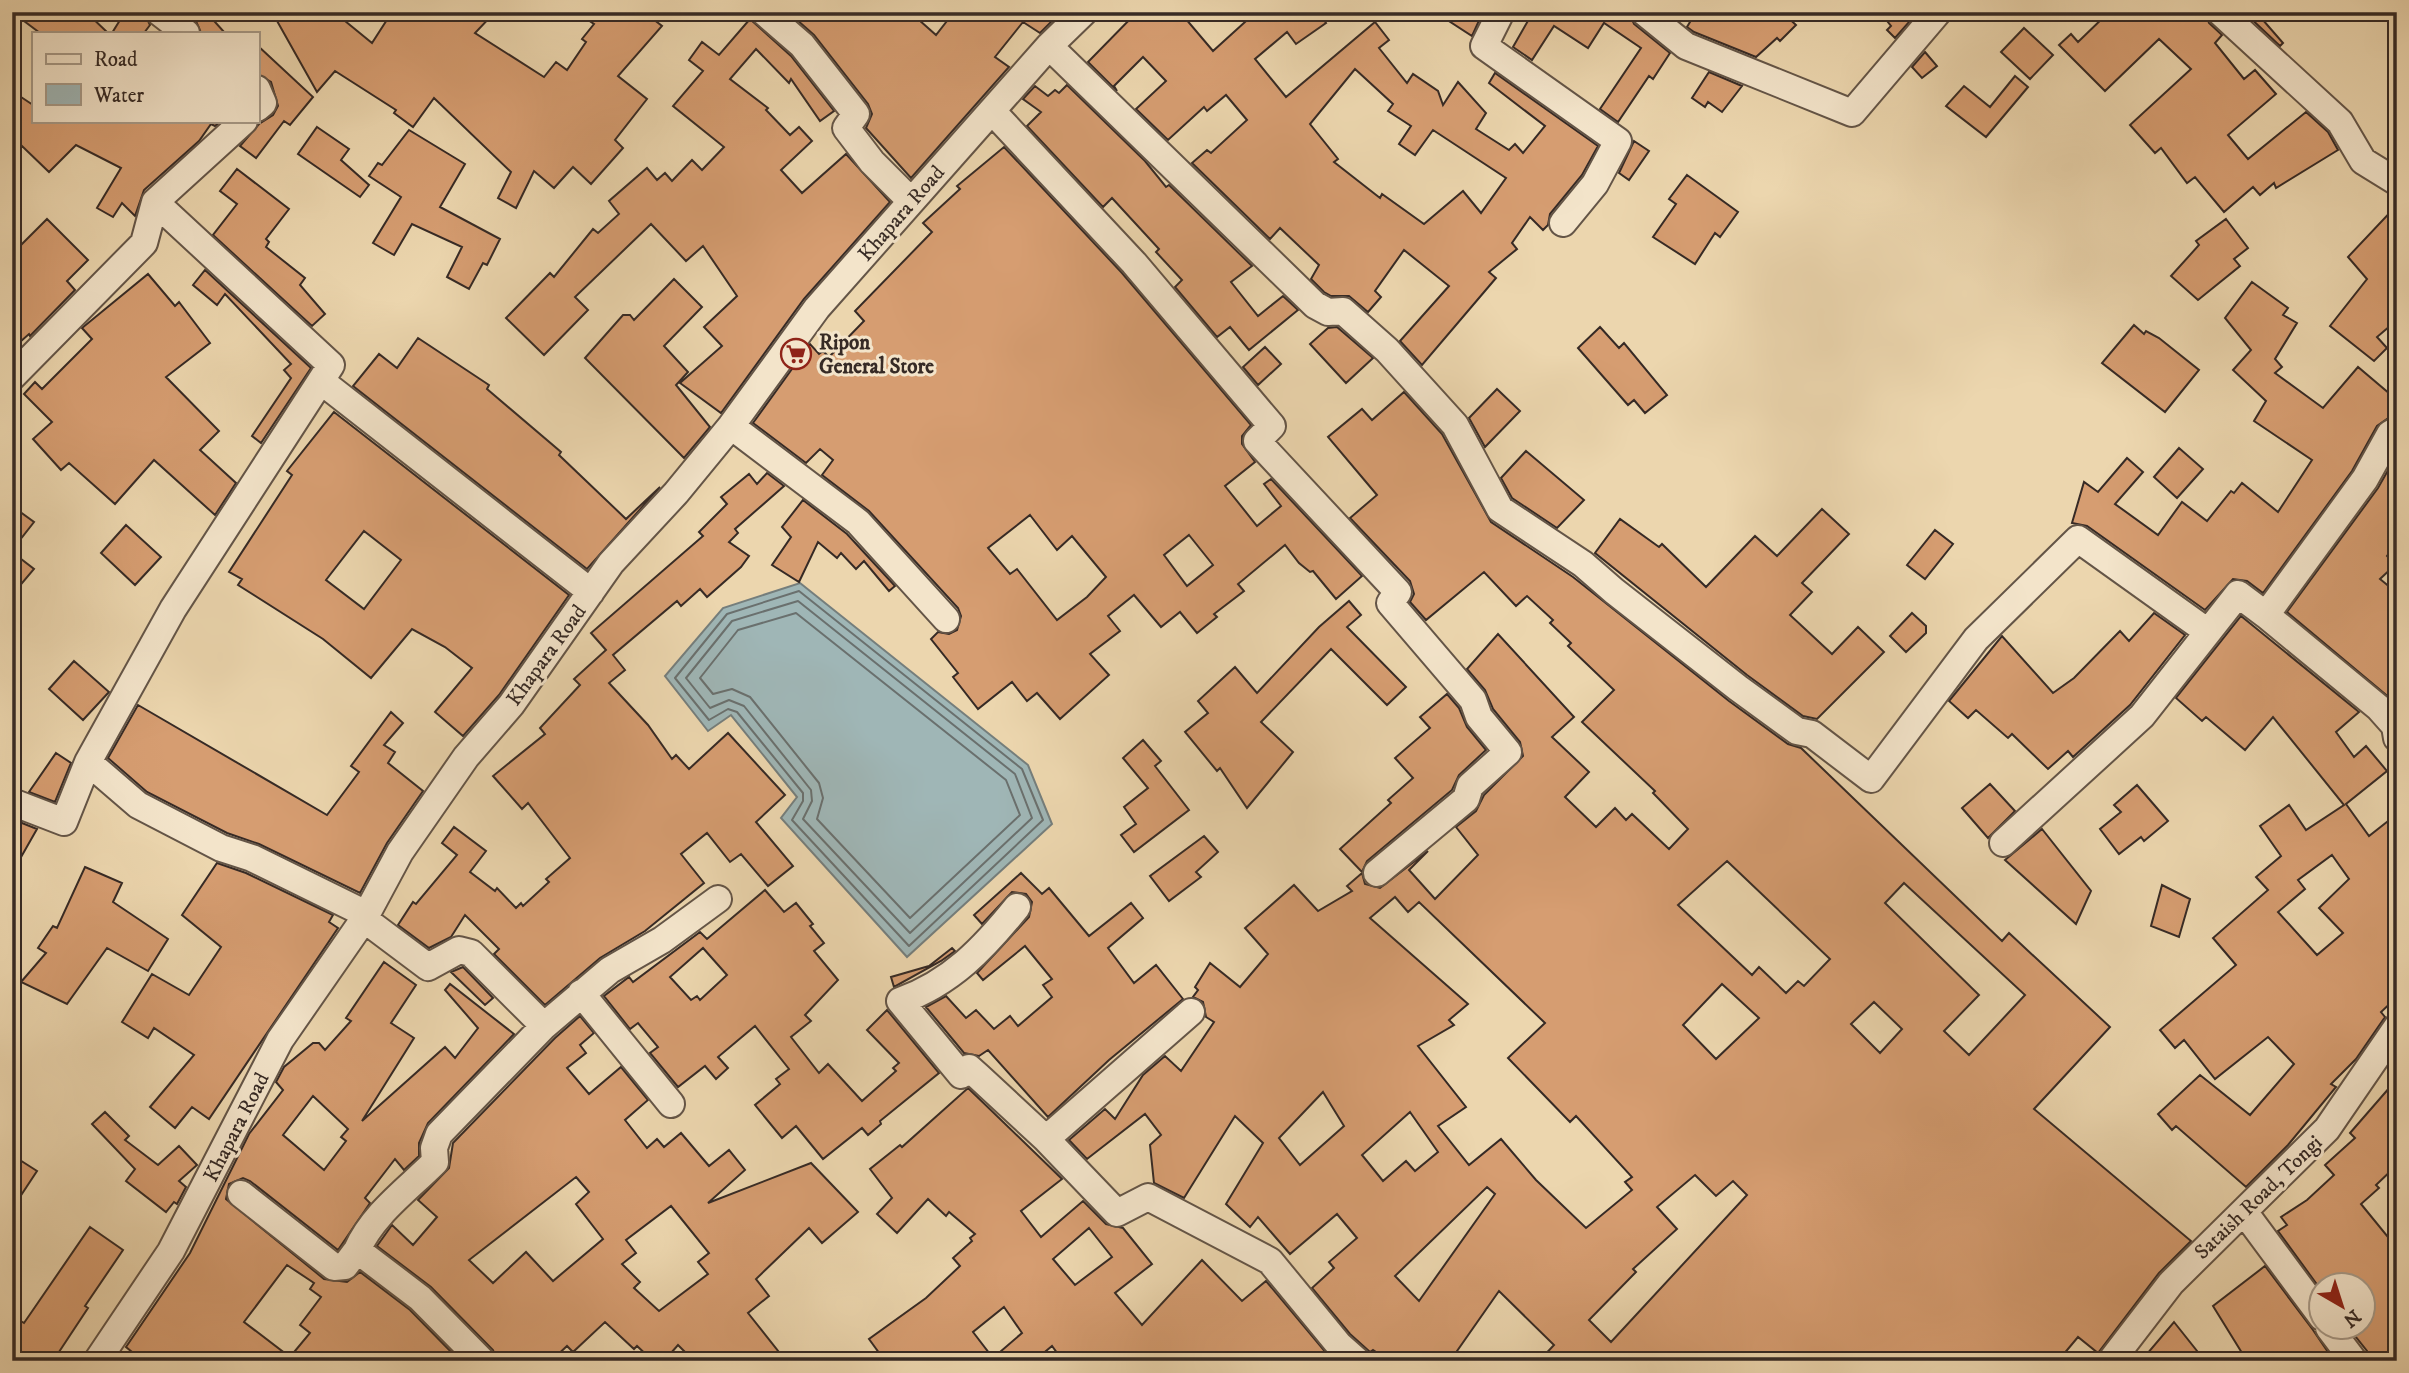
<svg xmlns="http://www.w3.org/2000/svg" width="2409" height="1373" font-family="'IM FELL DW Pica',serif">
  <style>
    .water { fill: #9fb6b6; stroke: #757e7c; stroke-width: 2 }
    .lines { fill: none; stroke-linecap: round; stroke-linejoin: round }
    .shore { stroke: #6a706e; stroke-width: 2 }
    .building { fill: #d69d71; stroke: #362a25; stroke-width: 2; fill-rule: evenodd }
    .minor-casing { stroke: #645547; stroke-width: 30 }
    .minor { stroke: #f3e4ca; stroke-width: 26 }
    .labels { text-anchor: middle; stroke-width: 6; stroke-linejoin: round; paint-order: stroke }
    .street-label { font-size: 21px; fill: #362a25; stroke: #f3e4ca }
    .poi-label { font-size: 21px; font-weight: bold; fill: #362a25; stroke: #f3e4ca; text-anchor: start }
  </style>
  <rect width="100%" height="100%" fill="#ecd6ae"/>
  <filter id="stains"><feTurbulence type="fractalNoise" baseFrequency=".00286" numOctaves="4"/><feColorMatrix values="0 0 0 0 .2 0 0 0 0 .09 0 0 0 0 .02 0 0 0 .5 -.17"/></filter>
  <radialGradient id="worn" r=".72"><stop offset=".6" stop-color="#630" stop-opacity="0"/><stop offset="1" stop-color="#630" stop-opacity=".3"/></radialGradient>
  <path class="water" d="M800,583l228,182 24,59 -145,133 -126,-139 16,-21 -66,-82 -23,16 -43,-55 58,-68z"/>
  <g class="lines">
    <path class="shore" d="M799,591l223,178 21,51 -134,126 -117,-126 11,-19v-8l-66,-81 -9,-3 -19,11 -34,-42 52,-64z
      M798,601l217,173 17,44 -122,115 -107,-114 9,-18 -1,-11 -67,-84 -15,-6 -19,8 -24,-30 46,-57z
      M796,613l210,167 14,35 -110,103 -93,-99 6,-21 -4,-15 -69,-86 -18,-8 -19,5 -13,-16 38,-48z"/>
  </g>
  <path class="building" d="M12,12h74l22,21h-68z
    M125,12h19l6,13 -6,8h-32z
    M185,12h21l19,21h-24l-5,-12z
    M272,12h62l38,31 20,-31h103l-20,21 69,44 12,-15 11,8 19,-28 -4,-3 12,-15 -18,-12h68l18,14 -44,50 29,23 -32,41 8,8 -32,36 -18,-17 -19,21 -20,-17 -18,37 -18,-10 13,-26 -77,-74 -21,29 -19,-14 2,-3 -61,-39 -18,21z
    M788,12h122l26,23 18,-23h84l14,9 -12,12 -17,-11 -28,35 14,10 -98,111 -45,-50 6,-14 -4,-10 -54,-69z
    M1137,12h43l33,39 43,-39h34l5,7 9,-7h14l8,11 -30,21 -9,-12 -32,27 31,38 89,-75 14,18 -10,8 28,35 6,-9 25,17 5,14 15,-23 28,31 -10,16 33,21 6,-6 8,9 22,-27 -56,-43 6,-10 103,73 -16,29 -32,39 -2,11 -5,5 -13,-13 -18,26 5,6 -28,23 7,6 -74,87 -22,-24 49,-55 -45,-36 -29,41 6,6 -13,15 -19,-16h-18l-7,-4 -13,-13 8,-14 -39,-37 -10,11 -78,-76 15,-13 4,3 36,-33 -21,-25 -19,16 -3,-4 -36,33 -32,-31 30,-28 -23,-24 -29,29 3,5 -29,-29zM1355,69l38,35 -5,7 23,15 -12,18 16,11 18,-25 73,48 -25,35 -18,-22 -39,33 -42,-30 -2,4 -46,-36 4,-3 -28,-35z
    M1435,12h48l-11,24z
    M1533,12h96l5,12 36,29 -17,26 -4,-3 -31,46 -18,-13 41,-61 -37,-25 -16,25 -34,-22 -22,34 -19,-13z
    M1696,12h86l14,13 -16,16 -3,-3 -21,19 -62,-25 -7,-5z
    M1880,12h23l7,9 -15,17 -8,-8 4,-4z
    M2109,12h96l4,11 13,12 -7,8 29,36 11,-9 21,24 -48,41 20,24 58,-47 22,20 10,18 -62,38 -2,-5 -14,12 -7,-8 -29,25 -29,-35 -8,6 -26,-35 -6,5 -25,-28 61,-56 -32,-30 -54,52 -46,-46 12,-11 7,8z
    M2244,12h12l27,31 -3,3z
    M750,19l41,37 43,55 -14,10 -29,-42 -2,4 -33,-34 -26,30 38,29 -2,2 24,25 9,-8 13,14 -31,29 21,23 44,-39 44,48 -86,97 -83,114 -41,-30 42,-37 -18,-19 33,-31 -34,-50 -17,15 -35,-37 -76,73 13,13 -44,45 -38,-37 44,-45 4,4 39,-48 5,4 21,-19 -10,-13 38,-33 10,12 8,-7 7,8 20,-21 10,10 22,-23 -51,-41 30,-35 -14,-11 13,-18 17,13z
    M2024,28l29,27 -23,24 -29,-27z
    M257,45l56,52 -23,28 -6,-4 -28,37 -16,-12 19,-22 14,-9 5,-9 -7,-24 -14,-8z
    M1925,52l12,14 -15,12 -10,-11z
    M1709,72l33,14 -20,26 -14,-10 -3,5 -13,-9z
    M2015,76l13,11 -42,50 -40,-31 18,-20 26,21z
    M1067,85l78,76 21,26 3,-2 83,81 -21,16 27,34 25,-20 15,14 -49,40 -19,-23 -13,10 -42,-50 7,-7 -26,-28 3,-3 -47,-51 -9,9 -76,-81 14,-14 -18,-13 12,-13 13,10 7,-6 4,3z
    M21,97l12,8v16h188l-6,5 -4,-2 -12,17 -55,49 -9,26 -13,-13 -9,14 -16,-9 24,-40 -45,-23 -27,27 -27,-26 -10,14v-51z
    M317,127l32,22 -8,11 28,25 -9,12 -62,-43z
    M409,130l56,34 -25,43 60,32 -13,26 -4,-2 -14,26 -22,-12 15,-30 -50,-23 -18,31 -21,-12 28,-46 -32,-21 9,-13 4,2z
    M1634,141l15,10 -20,29 -10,-7z
    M1004,147l118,126 129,152 -9,11v8l13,18 -30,24 32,40 24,-20 -17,-22 7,-5 91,97 -26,23 -23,-28 -3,1 -11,-9 -14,-18 -47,39 6,7 -30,23 3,3 -20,16 -17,-21 -19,15 -27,-32 -26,21 12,15 -30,23 19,21 -49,44 -23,-26 -10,8 -15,-19 -34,27 -25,-32 5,-4 -27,-34 7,-7 11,2 8,-4 4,-14 -3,-8 -89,-97 -47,-36 11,-15 -13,-11 -14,14 -53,-40 57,-79 9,10 4,-3 6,6 35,-36 -9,-10 77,-79 -9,-9 37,-34 -3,-3zM1030,515l27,35 15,-14 34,41 -19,20 -30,23 -40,-51 -7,5 -22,-26zM1189,535l24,30 -26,21 -23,-31z
    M237,169l52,40 -23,30 3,3 -3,5 39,31 -5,7 25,29 -13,12 -99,-91 24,-31 -17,-13z
    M1687,175l51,37 -18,25 -5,-4 -20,31 -42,-27 23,-33 -7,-5z
    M2397,205v115l-20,17 10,11 -13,13 -44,-35 37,-47 -19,-22z
    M47,219l41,41 -21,21 8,9 -45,46 -1,-2 -17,15v-95z
    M2226,219l22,29 -14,11 6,7 -42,34 -27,-24 28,-31 -3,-4z
    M205,270l106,98 -50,75 -9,-7 39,-58 -7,-8 7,-6 -66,-70 -8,11 -24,-20z
    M148,274l27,32 4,-4 31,41 -44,34 53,54 -19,19 36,33 -21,32 -61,-55 -39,44 -46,-41 -8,7 -28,-31 19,-17 -28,-28 11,-12 7,7 50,-50 -10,-11z
    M674,279l28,28 -38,39 24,26 -12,13 34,42 -26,31 -99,-100 38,-43h7l4,5z
    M2252,282l36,26 -5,7 14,8 -22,36 7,8 -7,6 48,35 35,-41 39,33v12l-20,14 -25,45 -89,122 -16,-12 -14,-2 -28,31 -118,-84 -15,-3 12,-41 14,10 29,-34 16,14 -28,32 43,31 24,-33 25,19 24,-30 3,2 8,-10 36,29 34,-52 -58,-39 12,-20 -33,-31 18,-20 -26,-32z
    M2134,325l10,9 2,-3 13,7 40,32 -34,42 -63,-49z
    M1337,327l36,31 -27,25 -36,-39 18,-16z
    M1600,327l19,21 5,-5 43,52 -22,18 -11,-13 -6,5 -50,-57z
    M418,338l71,47 -2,4 74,63 -2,3 67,64 34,-32 -73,82 -234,-183 26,-32 18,14z
    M1265,347l16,17 -23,21 -15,-18z
    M1497,389l23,22 -35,36 -16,-29z
    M1404,392l38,42 49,88 82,55 156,124 59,43 13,4 201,193 7,-8 101,94 -76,82 157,132 -32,32 -61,80 -20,-16 -20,24h-519l15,-16 -55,-54 -49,70h-61l-16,-11 -3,2 -20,-18 -38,-46 22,-20 -5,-6 28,-24 -20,-24 -47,40 -32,-37 -8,10 -24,-23 37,-61 -28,-27 -51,82 -30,-15 -4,-38 11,-10 -16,-21 -58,45 -18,-19 36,-31 10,10 28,-44 22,-19 16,15 33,-49 -8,-5 -3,-15 -10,-5 5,-7 -3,-3 15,-24 30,24 28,-33 -23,-26 49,-43 24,26 34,-20 -5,-5 15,-13 3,11 15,4 48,-37 -19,19 26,29 43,-44 -22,-28 20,-16 8,-16 39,-39 -3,-14 -27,-33 -8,-19 -18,-21 31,-35 76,83 -22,20 37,35 -24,25 31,30 19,-19 11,12 6,-6 37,35 19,-20 -35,-36 2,-2 -73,-69 32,-32 -46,-44 3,-3 -21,-20 3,-3 -26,-24 -11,10 -32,-34 -58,48 -16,-18 4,-8 -4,-13 -60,-63 27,-23 -49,-58 34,-28 10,11zM1727,861l103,98 -26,27 -6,-5 -12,12 -27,-26 -7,8 -74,-70zM1904,883l121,112 -56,60 -25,-24 35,-36 -94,-92zM1395,897l13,15 11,-10 126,121 -37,35 62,64 6,-6 56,61 -7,5 7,8 -46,38 -50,-48 -35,-41 -32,26 -31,-39 28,-19 -48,-61 36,-21 -5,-5 19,-16 -98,-86zM1722,984l37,34 -43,41 -33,-34zM1874,1002l28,27 -22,24 -29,-29zM1323,1092l21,34 -44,39 -21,-27zM1410,1112l28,40 -23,19 -9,-10 -23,20 -21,-26zM1695,1175l21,21 17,-15 14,14 -136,147 -22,-22 47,-48 -3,-3 44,-40 -20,-22zM1487,1187l8,7 -76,107 -24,-25z
    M334,412l235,183 -70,100 -36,41 -28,-24 37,-44 -27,-21 -33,-18 -41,49 -48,-39 -85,-54 4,-6 -13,-7 63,-97 -5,-4zM364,531l37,29 -37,49 -38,-29z
    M2179,448l24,21 -26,29 -23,-21z
    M1526,451l58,49 -27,28 -45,-30 -11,-20z
    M2395,458l2,84 -10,14 8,9 -15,14 17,14v111l-110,-92 91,-124z
    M767,473l17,13 -49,43 3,4 -9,9 20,14 -8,11 -34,30 -7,-8 -19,17 -4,-5 -64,54 12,15 -16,13 39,42 24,34 4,-4 13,14 39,-36 57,62 -29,27 37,44 -25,20 -27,-32 -11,8 -23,-29 -26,21 23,29 -59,48 -45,27 -55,47 -51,-51 5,-5 -34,-34 -14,22 -22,11 -31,-23 15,-23 3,2 41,-49 -15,-12 12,-16 32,24 -16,21 25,19 2,-3 19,20 5,-5 2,3 26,-24 -3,-3 24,-21 -42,-55 -6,6 -29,-33 52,-42 -5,-6 40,-43 -6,-6 32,-29 -15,-17 112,-97 -4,-4 28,-28 -6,-7 28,-23 8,10z
    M803,500l44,34 48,52 -6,5 -25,-30 -8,8 -15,-16 -4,5 -19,-16 -19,40 -27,-17 19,-28 -9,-10z
    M12,506l22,16 -22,28z
    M1822,509l27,25 -47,49 10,9 -22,23 42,39 26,-27 26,25 -67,67 -14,-3 -56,-41 -152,-122 25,-34 39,28 3,-3 44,43 49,-51 22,20z
    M126,525l35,32 -26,28 -34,-32z
    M1935,530l18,14 -28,35 -18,-14z
    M12,552l22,17 -22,26z
    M1349,601l12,14 -14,12 59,60 -19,18 -56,-56 -70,73 32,30 -46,56 -27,-40 -3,3 -32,-39 23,-19 -10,-12 37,-34 22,26 62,-66z
    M1912,613l14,13v7l-20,19 -16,-16z
    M2154,613l31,22 -55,70 -57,52 -5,-6 -20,18 -36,-35 -4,4 -32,-28 -8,8 -19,-17 53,-65 51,57 21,-15 46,-47 9,10z
    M2241,616l118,96 -23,20 18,25 12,-11 21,25 -41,33 23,32 28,-22v183l-16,15 4,5 -29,42 -25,25 5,3 -48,58 -42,42 -70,-61 -4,4 -14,-16 42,-39 50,40 44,-51 -26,-27 -53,42 -31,-39 -9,8 -15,-18 76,-65 -23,-27 55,-48 -12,-13 25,-21 -21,-30 29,-21 17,25 38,-25 -71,-88 -28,33 -39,-33 -4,4 -26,-23zM2332,855l17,24 -30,29 24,25 -26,22 -39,-43 27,-23 -7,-9z
    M74,661l35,31 -26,28 -34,-31z
    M1447,694l12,14 8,19 19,23 -27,25 -7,15 -85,71 -5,11 -22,-23 51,-46 -3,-3 25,-22 -18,-20 35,-30 -10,-11z
    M138,705l189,110 32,-43 -8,-6 40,-54 12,11 -19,22 11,7 -7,11 35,28 -36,52 -27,50 -101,-49 -32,-11 -80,-41 -39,-34z
    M1143,740l18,21 -6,5 34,44 -55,42 -13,-17 15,-11 -12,-17 24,-19 -25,-30z
    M56,753l15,10 -16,39 -26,-10z
    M1990,784l25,27 -27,27 -26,-30z
    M2137,785l31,36 -24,20 -3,-4 -22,17 -19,-25 21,-17 -7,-7z
    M12,819l25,10 -25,44z
    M2042,829l49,62 -15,33 -71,-64z
    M1204,836l14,16 -22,20 5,5 -32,24 -19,-25z
    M217,863l29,10 87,42 -4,7 9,6 -129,191 -17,-12 -17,21 -25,-21 44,-52 -40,-27 -6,10 -26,-16 30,-48 37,21 32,-48 -39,-32z
    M85,867l37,16 -9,19 55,37 -20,32 -41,-23 -40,56 -46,-22 25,-29 -8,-5 15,-22 4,2z
    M1021,873l21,21 7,-6 40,48 42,-33 12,15 -35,30 26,35 22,-18 27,34 -74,61 -61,57 -60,-67 -9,6 -15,-3 -38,-46 20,-11 20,22 10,-8 18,19 16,-13 8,10 34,-29 -9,-12 9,-6 -27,-33 -42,34 -6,-7 52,-56 3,-15 -6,-8 -14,-2 -30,32 -8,-9z
    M2162,885l28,14 -11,38 -28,-11z
    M765,890l19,22 12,-9 17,21 -3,2 14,17 -10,8 24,29 -33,35 6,6 -20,16 28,36 9,-9 34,37 34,-30 -3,-3 6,-5 -32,-33 20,-20 52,63 -59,48 1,3 -13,11 -6,-7 -39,31 -27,-33 -14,12 -27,-33 25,-21 -4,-5 13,-10 -34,-43 -37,31 10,11 -12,11 -11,-13 -27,21 -28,-34 8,-6 -20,-24 -8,6 -26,-33 25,-19 4,5 67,-50 7,7zM703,948l24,27 -27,25 -3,-4 -6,4 -21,-23z
    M952,948l3,3 -14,10 -47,26 -3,-10 38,-11z
    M384,962l32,23 -25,38 23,15 -52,83 83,-74 10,11 23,-30 -33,-38 5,-6 64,50 -86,89 -9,20v13l-15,14 -9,-11 -30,39 5,5 -32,47 -88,-69 -7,-3 -14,6 -3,15 98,80 23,3 13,-10 50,38 50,51h-317l-17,-14 64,-94 59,-119 34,-44 -7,-8 8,-15 29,-24h6l6,7 26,-29 -5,-3zM313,1096l35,33 -7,8 5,4 -22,29 -41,-35zM287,1265l27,18 -4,6 11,8 -21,28 10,8 -20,24 -46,-35z
    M463,967l30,31 -8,7 -34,-33z
    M580,1016l14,17 -14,12 6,8 -19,15 22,26 32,-27 27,33 -23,20 22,28 10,-9 7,8 17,-14 28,33 20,-16 16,20 -37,33 103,-40 47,49 -36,31 -13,-15 -53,51 13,17 -21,17 38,48h-92l-16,-16 -14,16h-11l-16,-15 -3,3 -29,-27 -32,30 -6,-6 -16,15h-54l-4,-11 -62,-63 -54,-41 15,-21 21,20 24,-28 -19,-17 31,-32 4,-25 102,-105zM576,1177l13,15 -13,12 27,35 -50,42 -27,-29 -33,31 -24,-23zM671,1206l38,47 -11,9 10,12 -49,37 -25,-23 6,-6 -18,-18 14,-11 -10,-13z
    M2397,1079v86l-21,20 3,3 -18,16 36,44v113h-28l-2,-10 -19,-24h15v-42h-42v5l-43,-59 9,-6 -6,-8 26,-17 27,-25 -9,-10 30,-27 -5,-5z
    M968,1088l94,91 -41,32 20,26 42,-36 23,23 17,4 29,36 -37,29 27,32 60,-65 40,41 24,-20 67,80h-270l-11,-15 -18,15h-149l-16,-22 57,-41 34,-32 -7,-8 19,-17 -2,-3 5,-4 -26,-22 -3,4 -18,-17 -31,34 -20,-19 15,-16 -22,-29 30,-24 2,2zM1089,1228l23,29 -37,28 -22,-26zM1004,1307l18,26 -29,25 -20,-26z
    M105,1112l24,24 -4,4 33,25 21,-19 18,19 -18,16 7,6 -9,17 -3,-2 -8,10 -40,-31 9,-12 -43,-45z
    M12,1155l25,16 -25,38z
    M90,1227l33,23 -38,56 3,2 -35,53h-41v-32l7,-9 5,3z
    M2265,1266l48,64 21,31h-87l-34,-55z
    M2174,1322l31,39h-64z"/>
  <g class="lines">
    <g class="minor-casing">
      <path id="minor" d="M159,12l27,21
        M764,12l38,33 54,69 -10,14 26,34 39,39
        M1501,12l-17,34 134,95 -23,43 -32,39
        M1644,12l42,34 166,67 86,-101
        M2220,12l120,110 23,39 34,21
        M1049,46l266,259 13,7 15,-1 44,39 68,75 45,84 83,55 31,27 124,97 59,43 15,3 59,45 105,-140 102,-100 130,93
        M257,89l6,14 -6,5
        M992,111l142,152 138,163 -15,15 141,151 -8,11 83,97 6,17 29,35 -38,34 -4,13 -89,74
        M12,377l132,-134 11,-41 89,-81
        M321,381l270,211
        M731,426l127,96 88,97
        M2266,615l113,93 16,18 2,12
        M88,762l85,-153 158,-244 -176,-163
        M12,802l52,20 24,-60 50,43 83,43 31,10 114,56
        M2003,843l139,-127 96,-122 28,21 99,-136 25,-45 7,-4
        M1017,907c-33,41 -66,76 -117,94l61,74 8,-7 9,8 68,63 71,74 31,-16 122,64 69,84 18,16
        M364,919l64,48 31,-17 12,3 73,73 66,-56 52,-30 56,-41
        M581,993l90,111
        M1046,1139l145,-127
        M241,1194l93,73 11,-1 12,-16
        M2245,1213l77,104
        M2329,1328l25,33
        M97,1361l74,-110 109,-211 84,-121 36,-67 66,-95 45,-52 100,-142 65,-70 55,-67 86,-118 232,-262 35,-34
        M482,1361l-62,-63 -63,-48c16,-36 50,-60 78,-88l-1,-14 5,-14 105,-108
        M2111,1361l60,-78 156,-154 70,-102"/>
    </g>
    <use href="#minor" class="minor"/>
  </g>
  <defs>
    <g id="supermarket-ring" transform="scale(1.575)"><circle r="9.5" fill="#f3e4ca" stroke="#8f2418" stroke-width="1.5"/><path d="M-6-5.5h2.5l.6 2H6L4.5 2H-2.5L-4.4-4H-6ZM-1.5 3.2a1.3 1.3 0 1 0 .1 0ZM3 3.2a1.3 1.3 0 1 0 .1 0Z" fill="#8f2418"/></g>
  </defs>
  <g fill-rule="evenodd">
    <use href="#supermarket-ring" x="796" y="354"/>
  </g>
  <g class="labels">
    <g class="street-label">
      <text transform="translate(901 213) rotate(-49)" y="7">Khapara Road</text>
      <text transform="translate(546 655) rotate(-54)" y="7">Khapara Road</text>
      <text transform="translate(236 1127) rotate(-63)" y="7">Khapara Road</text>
      <text transform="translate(2258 1197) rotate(-44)" y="7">Sataish Road, Tongi</text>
    </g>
    <g class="poi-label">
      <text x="819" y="349">Ripon<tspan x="819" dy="24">General Store</tspan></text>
    </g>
  </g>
  <rect width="2409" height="1373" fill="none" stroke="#ecd6ae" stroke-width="42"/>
  <rect x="14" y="14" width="2381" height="1345" fill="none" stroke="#362a25" stroke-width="3.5"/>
  <rect x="21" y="21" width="2367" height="1331" fill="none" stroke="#362a25" stroke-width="2"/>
  <rect x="32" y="32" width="228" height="91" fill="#f3e4ca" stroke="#a79a88" stroke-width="2"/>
  <rect x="46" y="54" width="35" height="10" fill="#f3e4ca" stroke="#a79a88" stroke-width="2"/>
  <text x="94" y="66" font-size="21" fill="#362a25">Road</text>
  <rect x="46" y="84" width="35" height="21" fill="#9fb6b6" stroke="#a79a88" stroke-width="2"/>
  <text x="94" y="102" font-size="21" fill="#362a25">Water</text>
  <g transform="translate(2342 1306) rotate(141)"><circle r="33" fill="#f3e4ca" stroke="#a79a88" stroke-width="2"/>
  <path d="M0-5L12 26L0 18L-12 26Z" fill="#8f2418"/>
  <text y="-10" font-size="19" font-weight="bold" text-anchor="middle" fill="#362a25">N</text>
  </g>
  <rect width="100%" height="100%" filter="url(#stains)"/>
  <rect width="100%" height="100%" fill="url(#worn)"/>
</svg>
